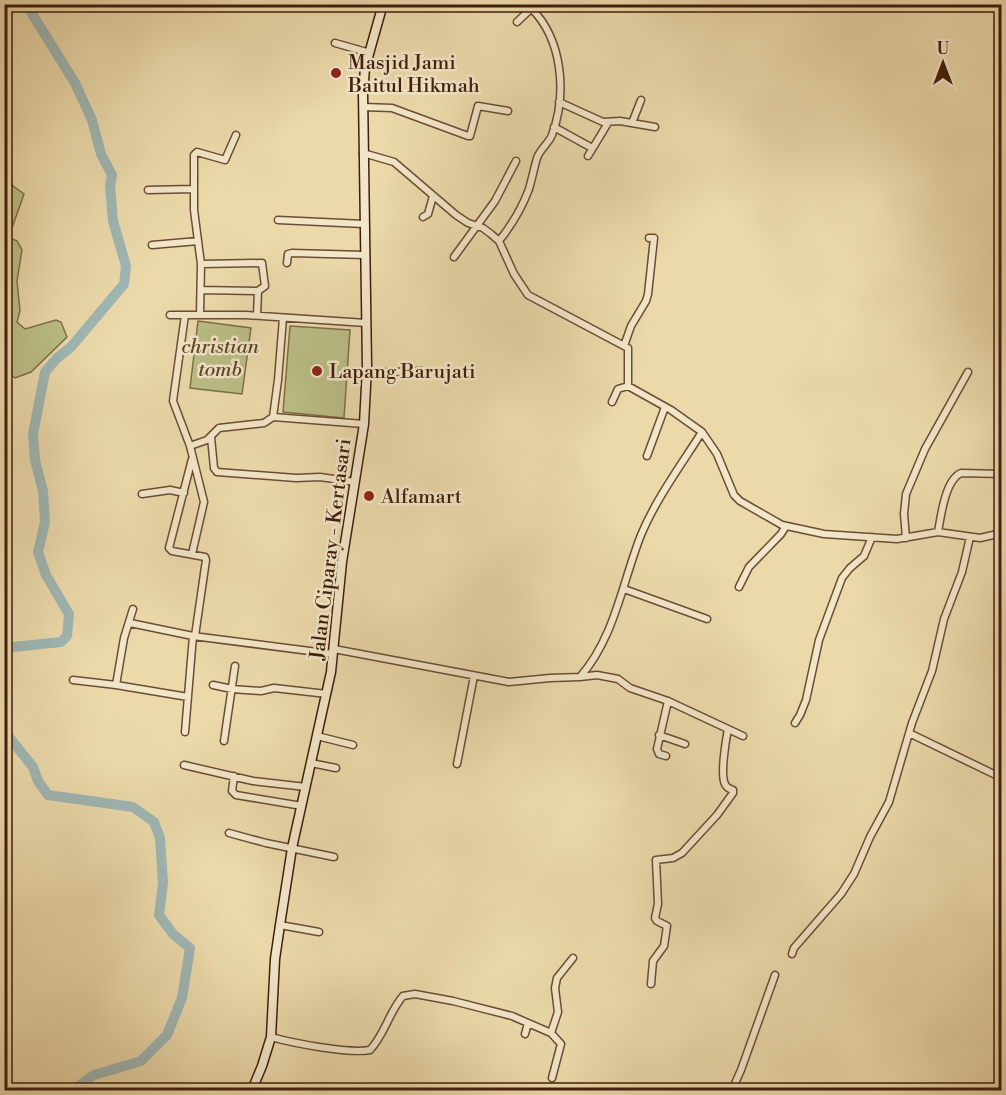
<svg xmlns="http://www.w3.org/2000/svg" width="1006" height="1095" font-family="'Libre Bodoni',serif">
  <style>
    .green { fill: #bbbe86; stroke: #7e6e4a; stroke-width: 1.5 }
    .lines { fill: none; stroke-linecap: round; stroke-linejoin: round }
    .river { stroke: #9eb7b4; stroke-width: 10 }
    .street-casing { stroke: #6b4c35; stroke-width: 9 }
    .secondary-casing { stroke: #401d0e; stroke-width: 11 }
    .street { stroke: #f2e6c8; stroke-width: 6 }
    .secondary { stroke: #f2e6c8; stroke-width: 8 }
    .poi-dot { fill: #8f2418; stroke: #f2e6c8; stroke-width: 2 }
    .labels { text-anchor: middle; stroke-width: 5; stroke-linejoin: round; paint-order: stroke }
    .poi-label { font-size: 20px; fill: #401d0e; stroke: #f2e6c8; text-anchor: start }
    .park-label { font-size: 20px; font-style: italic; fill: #5f452c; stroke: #f2e6c8 }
    .street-label { font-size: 20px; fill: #401d0e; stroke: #f2e6c8 }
  </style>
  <rect width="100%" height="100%" fill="#ebd9aa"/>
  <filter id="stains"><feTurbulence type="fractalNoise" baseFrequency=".00333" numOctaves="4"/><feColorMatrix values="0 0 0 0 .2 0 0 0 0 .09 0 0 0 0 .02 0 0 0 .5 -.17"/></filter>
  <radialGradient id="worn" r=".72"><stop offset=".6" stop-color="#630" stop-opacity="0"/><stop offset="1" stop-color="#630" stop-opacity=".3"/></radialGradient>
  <path class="green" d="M4,172l9,14 11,8 -16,45 1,-2 8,4 5,9 -5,31 3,30 -3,11 8,7 31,-9 5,2 6,15 -36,35 -16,6 -10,-9z
    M198,321l53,7 -9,66 -52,-6z
    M290,326l60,4 -6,88 -61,-6z"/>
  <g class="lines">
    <path class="river" d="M4,648l57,-6 6,-6 2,-22 -23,-39 -8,-23 7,-30 -2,-31 -8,-31 -2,-26 12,-62 12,-14 14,-11 53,-63 2,-18 -13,-45 -3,-35 2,-11 -11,-21 -9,-34 -17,-37 -49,-79
      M4,731l29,36 5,14 10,14 85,12 21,15 6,16 3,45 -4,32 14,19 17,14 -8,50 -15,37 -26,26 -47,14 -21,15"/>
    <g class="street-casing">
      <path id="street" d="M517,22l19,-18
        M335,43l35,10
        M559,102l44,20 17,-1 35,6
        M363,107l29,1 76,28h2l8,-30 30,5
        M632,123l9,-23
        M554,127l38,21
        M363,153l31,9 62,53 12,8 15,5 8,6 8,7 15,33 14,21 100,53v38l43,24 31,22 15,22 17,41 6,6 42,24 42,9 73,5 41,-7 42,6 22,-5
        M588,156l20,-33
        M148,190l45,-1
        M423,217l5,-3 5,-18
        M278,220l86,4
        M499,241c12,-15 23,-33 30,-52 3,-10 5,-21 8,-31 3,-9 12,-15 15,-23 15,-41 11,-95 -21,-127
        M152,245l46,-4
        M454,257l41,-56 21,-40
        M287,263l1,-9 4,-1 73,2
        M201,264l61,-1 3,23 -7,5
        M201,290l57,1 -1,24
        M170,315h76l120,8
        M185,315l-12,86 17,45 14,56 -12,52
        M200,315l1,-51 -7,-54v-55l3,-3 28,8 11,-25
        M624,346l7,-20 15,-25 2,-7 6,-56h-5
        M367,373l54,-2
        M612,402l6,-13 10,-3
        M273,417l91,7
        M211,437l3,31 3,4 79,6 24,-1 35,5
        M190,446l17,-6 12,-12 45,-5 9,-6 5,-37 5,-62
        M647,456l18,-49
        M192,459l-23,89 3,3 33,6 1,3 -11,76
        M142,494l28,-4 14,3
        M938,532c3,-16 7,-52 23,-59l41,1
        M906,538l-2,-24 2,-20 19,-45 43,-77
        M739,587l10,-20 32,-33 5,-8
        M624,589l83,30
        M130,623l63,13 140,18
        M334,649l175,33 41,-4 30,-1c35,-40 42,-94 61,-142 15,-36 40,-70 61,-103
        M580,677l17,-2 21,4 12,9 38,13 75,35
        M73,680l43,5 8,-47 9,-29
        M116,685l72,12
        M213,685l19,4 29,2 13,-3 53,6
        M795,723l5,-8 6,-15 13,-60 23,-62 8,-10 14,-12 8,-19
        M185,732l8,-96
        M909,733l93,45
        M659,735l26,9
        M317,736l36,9
        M224,741l11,-75
        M666,756l-7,-2 -2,-5 11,-48
        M311,763l25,5
        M457,764l17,-88
        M184,765l69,16 53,6
        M234,776l-2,15 4,4 66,11
        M229,833l37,10 68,14
        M280,925l39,7
        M792,954l2,-6 47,-54 13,-20 16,-37 19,-35 23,-79 20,-52 12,-52 18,-47 8,-35
        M651,984l2,-23 11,-15 3,-20 -10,-5 -2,-3 3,-14 -2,-44 17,-2 9,-5 35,-38 16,-22v-3c-3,-1 -7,-3 -8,-6 -5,-9 1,-45 3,-55
        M551,1033l7,-21 -3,-24 2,-10 16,-20
        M525,1034l3,-11
        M271,1037c22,6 77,17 99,13 15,-16 19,-38 33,-54l12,-2 38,7 59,15 39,17 10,11 -9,34
        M732,1090l9,-20 34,-95"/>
    </g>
    <g class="secondary-casing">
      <path id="secondary" d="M252,1090l10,-24 9,-29 4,-78 5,-34 12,-77 39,-176 11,-110 22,-138 3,-57 -4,-274 2,-25 18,-64"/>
    </g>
    <use href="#street" class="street"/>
    <use href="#secondary" class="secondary"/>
  </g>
  <g class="poi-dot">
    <circle cx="336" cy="73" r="6"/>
    <circle cx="317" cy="371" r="6"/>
    <circle cx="369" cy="496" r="6"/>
  </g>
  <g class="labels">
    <g class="poi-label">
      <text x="348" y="69">Masjid Jami<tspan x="348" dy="23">Baitul Hikmah</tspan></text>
      <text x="329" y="378">Lapang Barujati</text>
      <text x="381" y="503">Alfamart</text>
    </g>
    <g class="park-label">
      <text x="220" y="353">christian<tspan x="220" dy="23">tomb</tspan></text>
    </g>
    <g class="street-label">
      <text transform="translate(330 549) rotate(-83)" y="7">Jalan Ciparay - Kertasari</text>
    </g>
  </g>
  <rect width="1006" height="1095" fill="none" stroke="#ebd9aa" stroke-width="24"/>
  <rect x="6" y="6" width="994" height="1083" fill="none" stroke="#401d0e" stroke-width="3"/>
  <rect x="12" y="12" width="982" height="1071" fill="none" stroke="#401d0e" stroke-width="1.5"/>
  <g transform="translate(943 63)" stroke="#f2e6c8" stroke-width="4.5" paint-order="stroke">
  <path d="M0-4.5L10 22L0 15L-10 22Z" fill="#401d0e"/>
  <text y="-9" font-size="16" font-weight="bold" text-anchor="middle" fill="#401d0e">U</text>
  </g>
  <rect width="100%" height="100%" filter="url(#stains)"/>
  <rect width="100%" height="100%" fill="url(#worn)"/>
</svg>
